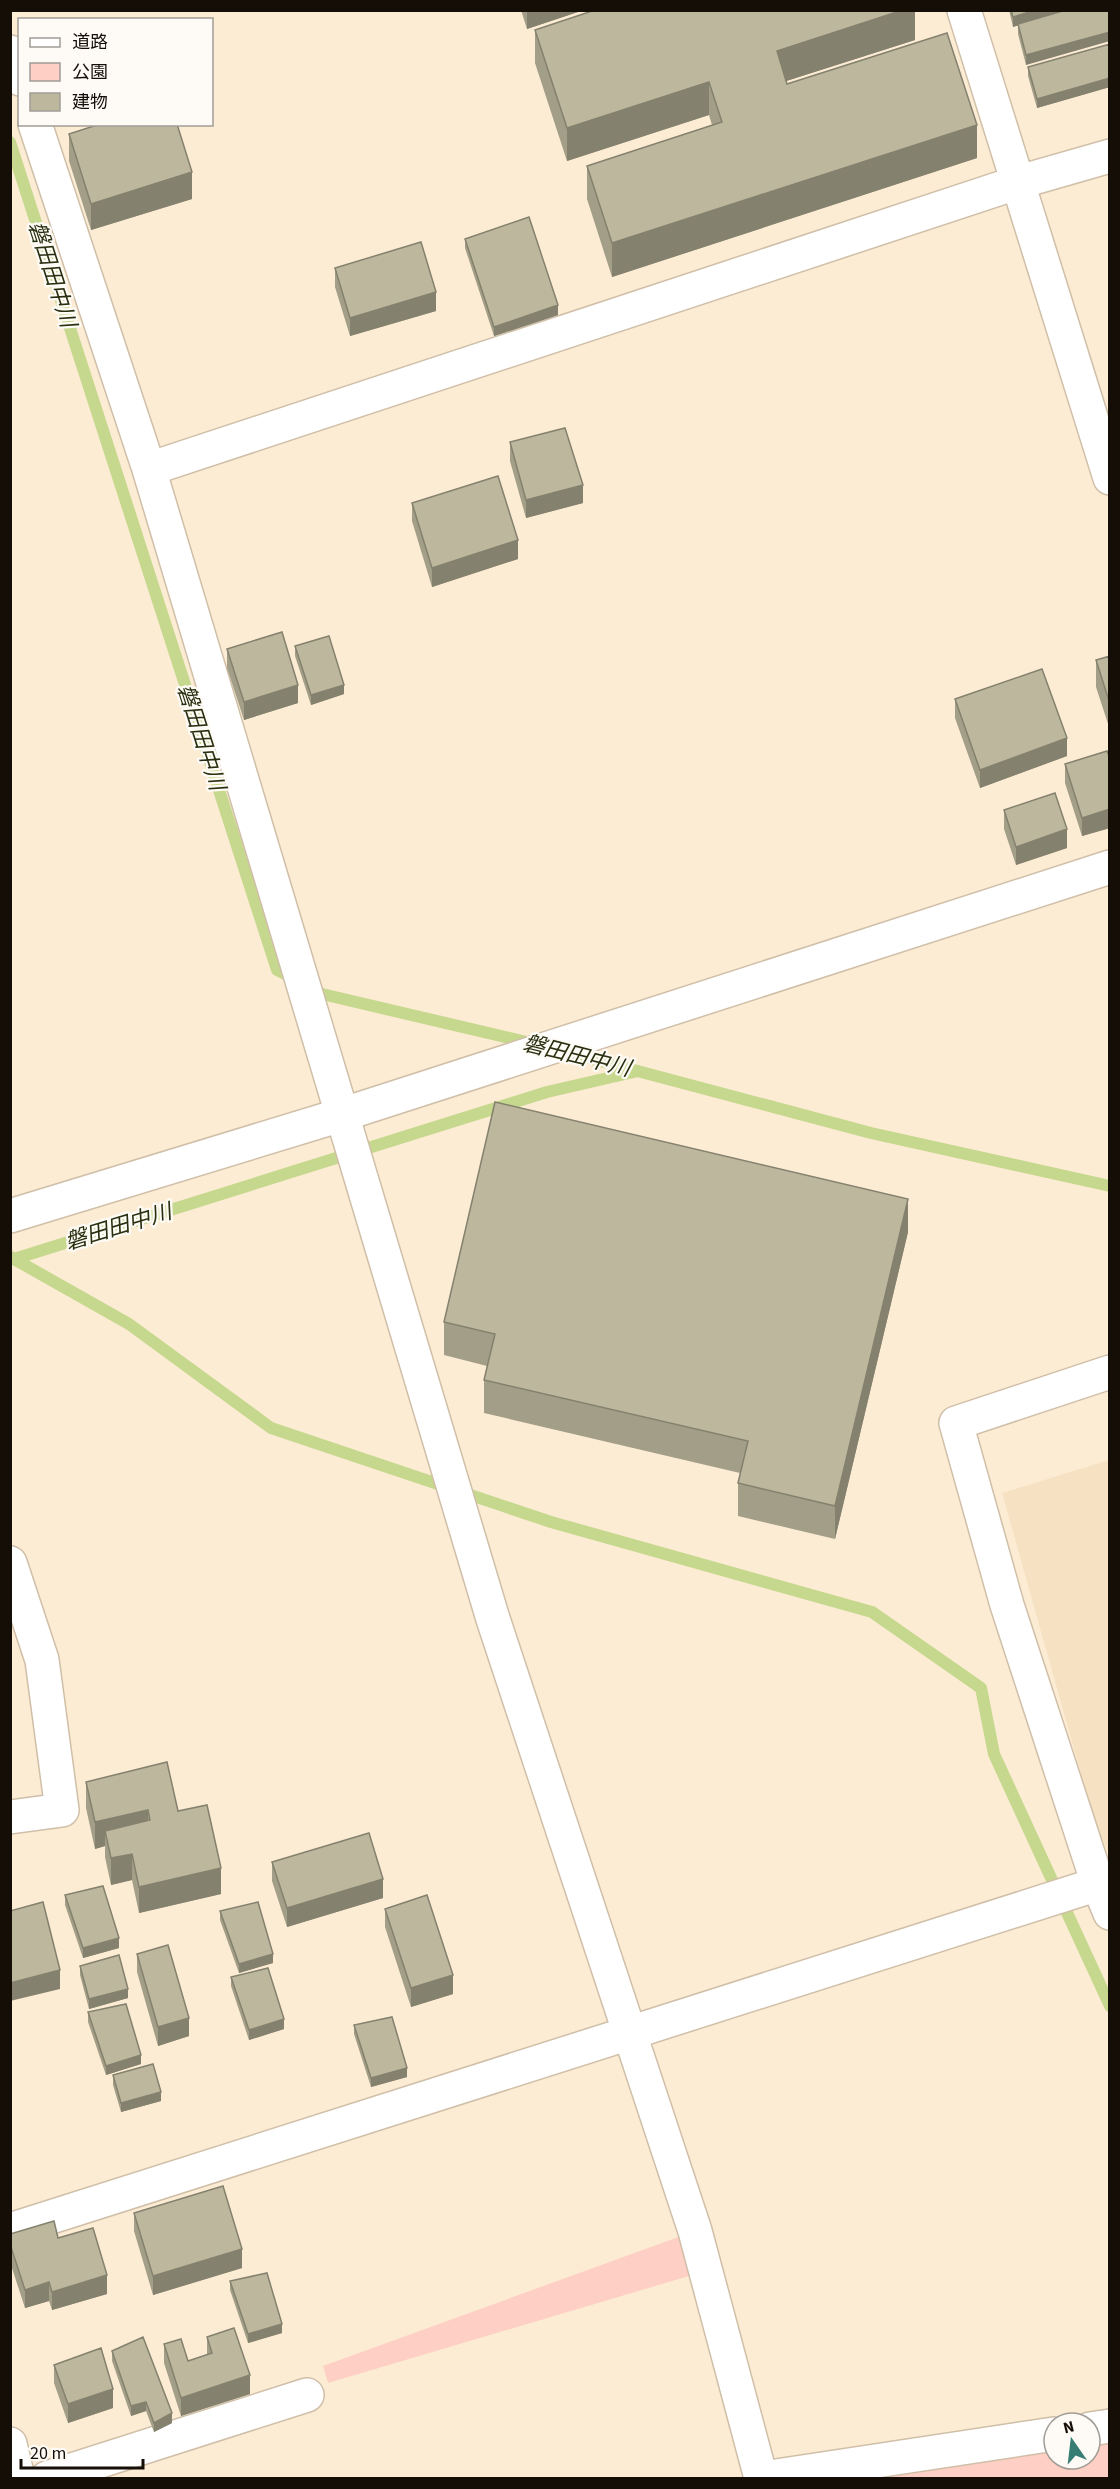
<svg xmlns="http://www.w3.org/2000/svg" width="1120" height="2489" font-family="'Source Sans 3','Noto Sans JP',sans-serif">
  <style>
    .built { fill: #f6e1c2 }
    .green { fill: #fecfc4 }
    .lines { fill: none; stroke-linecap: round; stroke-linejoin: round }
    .stream { stroke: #c6d88d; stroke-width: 12 }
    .minor-casing { stroke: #d0bfa8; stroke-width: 36 }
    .tertiary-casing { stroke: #d0bfa8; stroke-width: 36 }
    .minor { stroke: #fff; stroke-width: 33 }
    .tertiary { stroke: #fff; stroke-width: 33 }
    .wall { fill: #a39e87 }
    .shaded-wall { fill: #84816e }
    .building { fill: #bdb89d; stroke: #84816e; stroke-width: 1.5 }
    .labels { text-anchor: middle; stroke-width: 4.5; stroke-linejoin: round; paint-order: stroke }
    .water-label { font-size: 22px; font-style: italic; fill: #293010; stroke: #fefbf6 }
  </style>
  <rect width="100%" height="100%" fill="#fdecd4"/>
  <path class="built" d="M1109,1460v394l-15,-34 -92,-327z"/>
  <path class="green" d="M695,2231l4,42 -371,110 -5,-17z
    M1109,2429v49h-324l269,-41v22h36v-27z"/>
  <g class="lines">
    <path class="stream" d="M10,142l267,828 18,9
      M311,988l11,6 213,50
      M566,1052l305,81 239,53
      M11,1257l3,2 533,-167 91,-21
      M14,1259l115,65 142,104 280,94 321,90 109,76 13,66 116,252"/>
    <g class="minor-casing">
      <path id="minor" d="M964,10l146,468
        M10,52l10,27
        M35,124l114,345 344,1150 202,612 66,247
        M149,469l867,-286 94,-27
        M10,1563l32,97 20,150 -52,7
        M10,2230l1088,-346
        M1090,2429l20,-3
        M47,2478l260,-83
        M763,2478l291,-44"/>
    </g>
    <g class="tertiary-casing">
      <path id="tertiary" d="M10,1216l331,-101 769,-248
        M1110,1372l-154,51 51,182 91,279 12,29
        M10,2444l8,34"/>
    </g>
    <use href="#minor" class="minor"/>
    <use href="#tertiary" class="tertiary"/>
  </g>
  <path class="wall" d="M521,10h63l-57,19z
    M915,10v30l-129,41 1,3 190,74 -365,119 -25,-78v-33l125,-41 -3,-10 -142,46 -32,-98v-33z
    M1009,10h101l-84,55 -8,-31v-9l-5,2z
    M1110,44v43l-73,21 -9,-32v-9z
    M69,134l123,65 -101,31 -22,-69z
    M465,239l93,76 -64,21 -29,-88z
    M335,268l101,43 -86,25 -15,-49z
    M510,442l73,61 -57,15 -16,-57z
    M412,503l106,56 -86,28 -20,-66z
    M295,646l49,48 -33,11 -16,-49z
    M227,649l71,54 -54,17 -17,-52z
    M1110,656v74l-14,-43v-27z
    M955,699l112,57 -87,32 -25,-70z
    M1110,759v69l-28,8 -17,-53v-19z
    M1004,810l63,38 -51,17 -12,-36z
    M908,1232l-73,307 -97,-23v-33l2,-10 -256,-60v-33l3,-14 -43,-11v-33z
    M86,1782l92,29 43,83 -82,19 -7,-33 -21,5 -6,-28v-11l-10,3 -9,-41z
    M272,1862l111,36 -96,29 -15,-46z
    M65,1895l54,53 -36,10 -18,-53z
    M385,1909l68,85 -42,13 -26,-80z
    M220,1911l53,52 -34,10 -19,-53z
    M137,1954l52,82 -31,10 -21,-74z
    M80,1966l48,32 -39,11 -9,-34z
    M231,1977l53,52 -35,11 -18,-54z
    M88,2012l53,52 -35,11 -18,-53z
    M354,2025l53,52 -36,10 -17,-53z
    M113,2075l48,26 -40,11 -8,-27z
    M134,2213l108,55 -89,27 -19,-64z
    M10,2234l48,4 49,56 -55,16 -3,-9 -24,7 -15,-46z
    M230,2281l52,52 -34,10 -18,-53z
    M207,2337l43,57 -69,22 -17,-53v-19l24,17 19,-6z
    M112,2351l60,72 -18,9 -8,-21 -15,5 -19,-55z
    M54,2365l59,43 -45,15 -14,-40z"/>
  <path class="shaded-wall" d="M527,10h57l-57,19z
    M903,10h12v30l-138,44v-33z
    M1036,10h34l-57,17v-10z
    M1110,32v9l-84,24v-10z
    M1110,78v9l-73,21v-9z
    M709,82v33l-142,46v-33z
    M977,125v33l-365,119v-34z
    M192,172v27l-101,31v-26z
    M436,292v19l-86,25v-18z
    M558,305v10l-64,21v-9z
    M583,485v18l-57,15v-18z
    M518,540v19l-86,28v-19z
    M298,685v18l-54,17v-18z
    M344,685v9l-33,11v-10z
    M1067,738v18l-87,32v-18z
    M1110,809v19l-28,8v-18z
    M1067,829v19l-51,17v-18z
    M908,1199v33l-73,307v-33z
    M148,1810v26l-43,-5v15l-10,3v-27z
    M132,1854v26l-21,5v-27z
    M221,1868v26l-82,19v-26z
    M383,1879v19l-96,29v-19z
    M119,1938v10l-36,10v-10z
    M273,1954v9l-34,10v-9z
    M60,1970v19l-50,12v-18z
    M453,1975v19l-42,13v-19z
    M128,1989v9l-39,11v-10z
    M189,2018v18l-31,10v-19z
    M284,2019v10l-35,11v-10z
    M141,2055v9l-35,11v-9z
    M407,2068v9l-36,10v-9z
    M161,2092v9l-40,11v-9z
    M242,2249v19l-89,27v-19z
    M107,2275v19l-55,16v-18z
    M49,2282v19l-24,7v-18z
    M282,2324v9l-34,10v-9z
    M250,2375v19l-69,22v-18z
    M113,2389v19l-45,15v-19z
    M146,2402v9l-15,5v-10z
    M172,2413v10l-18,9v-9z"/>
  <path class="building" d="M595,10h308l-126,41 10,33 160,-51 30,92 -365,118 -25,-77 135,-44 -13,-40 -142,46 -32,-98z
    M1011,10h25l-23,7z
    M1066,10h44v22l-84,23 -8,-31z
    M1110,44v34l-73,21 -9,-32z
    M100,124h77l15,48 -101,32 -22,-70z
    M529,217l29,88 -64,22 -29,-88z
    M421,242l15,50 -86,26 -15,-50z
    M565,428l18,57 -57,15 -16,-58z
    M498,476l20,64 -86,28 -20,-65z
    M282,632l16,53 -54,17 -17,-53z
    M329,636l15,49 -33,10 -16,-49z
    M1110,656v48l-14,-44z
    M1042,669l25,69 -87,32 -25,-71z
    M1107,751l3,8v50l-28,9 -17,-54z
    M1055,793l12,36 -51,18 -12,-37z
    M495,1102l413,97 -73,307 -97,-23 10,-42 -264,-61 11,-46 -51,-12z
    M167,1762l11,49 29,-6 14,63 -82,19 -7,-33 -21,4 -6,-27 45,-11 -2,-10 -53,12 -9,-40z
    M369,1833l14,46 -96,29 -15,-46z
    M103,1886l16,52 -36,10 -18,-53z
    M427,1895l26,80 -42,13 -26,-79z
    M43,1902l17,68 -50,13v-72z
    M258,1902l15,52 -34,10 -19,-53z
    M168,1945l21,73 -31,9 -21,-73z
    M119,1955l9,34 -39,10 -9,-33z
    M268,1968l16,51 -35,11 -18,-53z
    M126,2004l15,51 -35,11 -18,-54z
    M392,2017l15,51 -36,10 -17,-53z
    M153,2064l8,28 -40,11 -8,-28z
    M223,2186l19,63 -89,27 -19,-63z
    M54,2221l4,17 35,-10 14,47 -55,17 -3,-10 -24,8 -15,-46v-10z
    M267,2273l15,51 -34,10 -18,-53z
    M234,2328l16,47 -69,23 -17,-54 17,-5 7,22 24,-8 -5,-16z
    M143,2337l29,76 -18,10 -8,-21 -15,4 -19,-55z
    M101,2348l12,41 -45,15 -14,-39z"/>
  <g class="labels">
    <g class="water-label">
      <text transform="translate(53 274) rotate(72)" y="8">磐田田中川</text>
      <text transform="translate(202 737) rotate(72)" y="8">磐田田中川</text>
      <text transform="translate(577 1055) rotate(14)" y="8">磐田田中川</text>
      <text transform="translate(118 1226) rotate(-17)" y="8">磐田田中川</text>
    </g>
  </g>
  <rect width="1120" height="2489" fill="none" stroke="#140e07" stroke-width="24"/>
  <rect x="18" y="18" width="195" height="108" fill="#fefbf6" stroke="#a09c96" stroke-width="1.5"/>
  <rect x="30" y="38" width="30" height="9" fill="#ffffff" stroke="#a09c96" stroke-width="1.5"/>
  <text x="72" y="48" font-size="18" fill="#140e07">道路</text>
  <rect x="30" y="63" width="30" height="18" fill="#fecfc4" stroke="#a09c96" stroke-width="1.5"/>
  <text x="72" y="78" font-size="18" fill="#140e07">公園</text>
  <rect x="30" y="93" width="30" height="18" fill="#bdb89d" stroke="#a09c96" stroke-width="1.5"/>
  <text x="72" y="108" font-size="18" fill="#140e07">建物</text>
  <g transform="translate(1072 2441) rotate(346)"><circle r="28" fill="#fefbf6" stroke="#a09c96" stroke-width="1.5"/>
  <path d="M0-4.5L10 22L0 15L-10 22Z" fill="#377d74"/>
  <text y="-9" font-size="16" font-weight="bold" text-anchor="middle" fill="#140e07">N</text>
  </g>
  <path d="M21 2459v9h122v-9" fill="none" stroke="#140e07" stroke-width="3"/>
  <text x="30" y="2459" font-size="18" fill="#140e07" stroke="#fefbf6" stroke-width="4.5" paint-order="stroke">20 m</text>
</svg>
